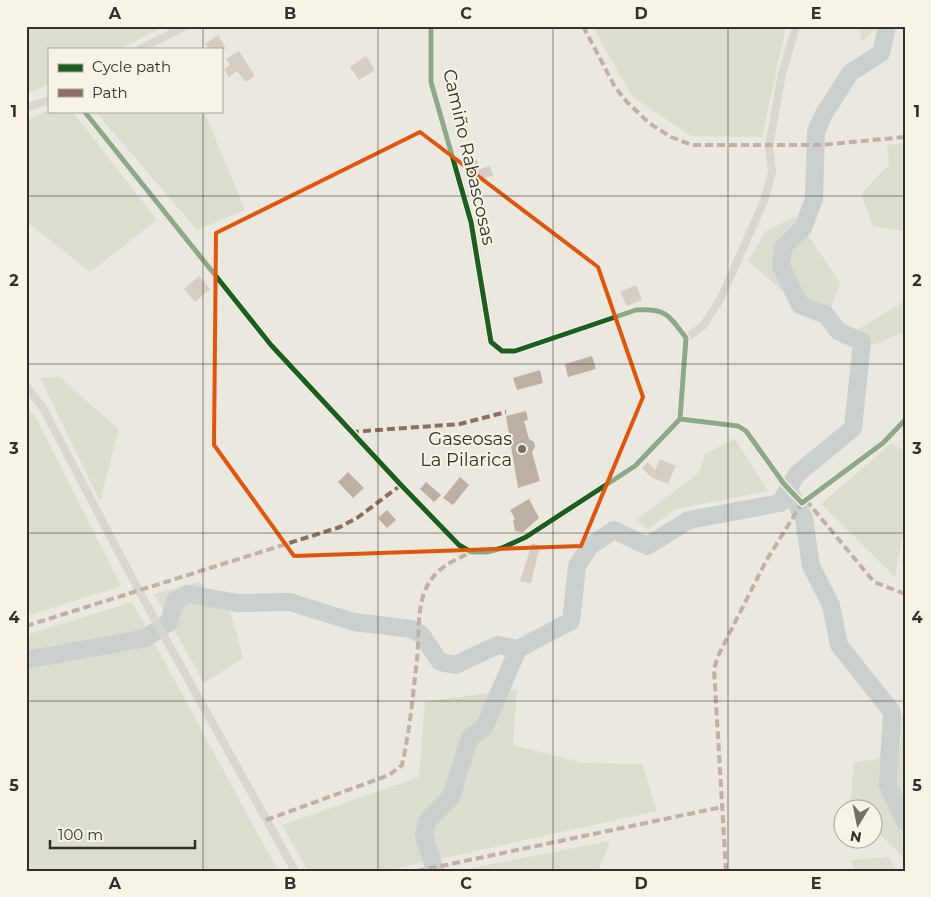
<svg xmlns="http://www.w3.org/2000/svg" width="931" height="897" font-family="Montserrat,sans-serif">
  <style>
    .green { fill: #c8d0bb }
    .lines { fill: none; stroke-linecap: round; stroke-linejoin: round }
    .river { stroke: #9fb4b9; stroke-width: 18 }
    .building { fill: #bcb0a4 }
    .minor { stroke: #c3c0b9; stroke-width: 8 }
    .quiet { stroke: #8d6e63; stroke-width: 4; stroke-dasharray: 8 4; stroke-linecap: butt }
    .cycleway-casing { stroke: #f7f3e7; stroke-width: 8 }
    .cycleway { stroke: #1b5e20; stroke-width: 5 }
    .marked { fill: none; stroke: #df570d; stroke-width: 4; stroke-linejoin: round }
    .grid { fill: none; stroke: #332e28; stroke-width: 1; stroke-opacity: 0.55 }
    .poi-dot { fill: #736f68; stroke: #f7f3e7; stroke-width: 2 }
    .labels { text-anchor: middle; stroke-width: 4; stroke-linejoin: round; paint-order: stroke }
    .street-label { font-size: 18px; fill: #332e28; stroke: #f7f3e7 }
    .poi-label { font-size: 18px; fill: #332e28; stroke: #f7f3e7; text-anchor: end }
    .neatline { fill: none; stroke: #332e28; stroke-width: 2 }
    .grid-label { font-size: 16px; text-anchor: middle; font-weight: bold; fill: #332e28 }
  </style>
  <rect width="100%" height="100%" fill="#ebe8e0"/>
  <path class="green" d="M26,26h139l-45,23h-71v35l-23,11z
    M592,26h194l-24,111 -71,-1 -59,-40z
    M858,26h21l-17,16z
    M49,110l23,1 85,109 -67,52 -64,-51v-100z
    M95,111h109l41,99 -48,20z
    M902,143l3,6v82l-32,-4 -12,-33 28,-29 -2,-20z
    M795,216l45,67 -16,44 -76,-66 17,-29z
    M905,301v30l-31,14 -17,-15z
    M59,377l60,52 -19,72 -60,-123z
    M26,404l10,14 85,168 -95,30z
    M735,439l33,52 -92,18 -28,20 -12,-9 63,-47 6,-19z
    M891,443l14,8v71l-10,55 -74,-73z
    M199,582l31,29 13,47 -39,25 -50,-89z
    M132,602l146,269h-252v-236z
    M517,689l-4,56 70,18 59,1 15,47 -272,60h-77l-26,-46 137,-48 6,-75z
    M905,713v146l-31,-30v-19l-21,-1 -3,-2 4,-45 25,-3 8,-45z
    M610,841l-12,30h-141z
    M888,857l10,14h-43l-4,-11z"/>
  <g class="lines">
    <path class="river" d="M788,489l16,29 7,48 20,39 8,40 53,67 -4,73 17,37
      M26,660l120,-22 23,-16 6,-21 13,-7 49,9 53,-1 64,20 57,7 10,5 19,28 15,3 43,-20 20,4
      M435,871l-11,-36 4,-15 23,-23 19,-60 14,-9 34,-79 53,-28 6,-55 13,-20 24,-16 33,16 42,-26 91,-17 17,-29 56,-46 9,-86 -24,-11 -12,-16 -26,-10 -19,-39 2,-19 20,-19 11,-29 2,-67 8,-18 26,-41 31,-20 6,-27"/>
  </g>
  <path class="building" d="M218,35l8,14h-17l-4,-5z
    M239,51l16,25 -9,6 -9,-11 -8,6 -5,-8 6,-4 -4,-6z
    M366,56l9,14 -16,10 -9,-13z
    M477,159l3,10 10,-3 3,10 -21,5 -8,-19z
    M199,276l11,13 -15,13 -11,-13z
    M636,285l6,15 -15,6 -7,-14z
    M592,356l4,13 -28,8 -3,-13z
    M540,370l3,13 -26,7 -4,-12z
    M526,411l2,9 -4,1 5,18 5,3 1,5 -3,5 8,29 -22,7 -12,-72z
    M660,459l16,7 -8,17 2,2 -19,-8 -9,-9 6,-6 7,8z
    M348,472l16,16 -11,10 -15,-16z
    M460,477l9,8 -16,20 -10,-7z
    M426,482l15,13 -7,7 -14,-13z
    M529,499l10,19 -16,14 -8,-1 -2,-11 2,-1 -5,-9z
    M387,510l9,10 -9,8 -9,-10z
    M532,544l8,2 -9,37 -11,-2z"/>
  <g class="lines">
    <path class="minor" d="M431,26v56l40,140 20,120 11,9h13l121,-41c30,-2 33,5 50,28l-6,81 58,7 8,5 38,53 18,19 81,-60 22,-23
      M140,49l46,-23
      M26,108l23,-8
      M84,111l187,234 130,140 58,60 12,7h16l15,-4 24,-11 109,-71 45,-47
      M686,338l17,-12 18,-28 43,-97 8,-29 -3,-26 13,-72 14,-48
      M26,386l17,22 96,183 156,280"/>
    <path class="quiet" d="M583,26l32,61 12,15 22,21 22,14 21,8h129l84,-8
      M351,432l109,-8 46,-12
      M806,500l68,82 31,12
      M26,626l314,-99 17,-9 44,-33
      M266,820l123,-45 13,-10c8,-35 11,-71 15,-106 3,-27 -2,-60 16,-82 9,-12 25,-18 38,-25
      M417,871l305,-64
      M726,871l-12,-202 4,-13 48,-95 36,-58"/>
    <g class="cycleway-casing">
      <path id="cycleway" d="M431,26v56l40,140 20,120 11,9h13l121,-41c30,-2 33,5 50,28l-6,81 58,7 8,5 38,53 18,19 81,-60 22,-23
        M84,111l187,234 130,140 58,60 12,7h16l15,-4 24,-11 109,-71 45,-47"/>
    </g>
    <use href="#cycleway" class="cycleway"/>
  </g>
  <path d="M0 0H931V897H0ZM420,132l178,135 45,130 -62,149 -287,10 -80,-111 2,-212z" fill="#ebe8e0" fill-opacity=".55" fill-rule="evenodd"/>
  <path class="marked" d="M420,132l178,135 45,130 -62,149 -287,10 -80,-111 2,-212z"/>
  <path class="grid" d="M203,26v23M378,26v845M553,26v845M728,26v845M203,111v760M26,196h879M26,364h879M26,533h879M26,701h879"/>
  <circle class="poi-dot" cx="522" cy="449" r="5"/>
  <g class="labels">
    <g class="street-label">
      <text transform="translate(469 157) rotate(77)" y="6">Camiño Rabascosas</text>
    </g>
    <g class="poi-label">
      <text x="512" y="445">Gaseosas<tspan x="512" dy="21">La Pilarica</tspan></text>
    </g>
  </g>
  <rect width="931" height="897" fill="none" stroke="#f7f3e7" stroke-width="55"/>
  <rect x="48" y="48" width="175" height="65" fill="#f7f3e7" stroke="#a9a49b"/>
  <rect x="58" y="64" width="25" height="8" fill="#1b5e20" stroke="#a9a49b"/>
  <text x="92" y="72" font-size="15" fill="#332e28">Cycle path</text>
  <rect x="58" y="89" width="25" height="8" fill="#8d6e63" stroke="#a9a49b"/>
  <text x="92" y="98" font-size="15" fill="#332e28">Path</text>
  <g transform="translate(858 824) rotate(190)"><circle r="24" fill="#f7f3e7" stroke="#a9a49b"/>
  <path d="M0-4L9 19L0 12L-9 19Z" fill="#736f68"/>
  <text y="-8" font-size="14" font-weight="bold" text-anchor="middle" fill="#332e28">N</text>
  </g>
  <path d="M50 840v8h145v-8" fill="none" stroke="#332e28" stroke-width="2.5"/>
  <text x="58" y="840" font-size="15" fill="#332e28" stroke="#f7f3e7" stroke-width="4" paint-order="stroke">100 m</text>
  <rect x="28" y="28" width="876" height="842" class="neatline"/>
  <g class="grid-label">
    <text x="115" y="19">A</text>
    <text x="290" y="19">B</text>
    <text x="466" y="19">C</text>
    <text x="641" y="19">D</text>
    <text x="816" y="19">E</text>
    <text x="14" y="117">1</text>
    <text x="917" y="117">1</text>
    <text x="14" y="286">2</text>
    <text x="917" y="286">2</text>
    <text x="14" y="454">3</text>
    <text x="917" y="454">3</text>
    <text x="14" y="623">4</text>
    <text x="917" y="623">4</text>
    <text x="14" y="791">5</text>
    <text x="917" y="791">5</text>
    <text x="115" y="889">A</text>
    <text x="290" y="889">B</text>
    <text x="466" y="889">C</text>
    <text x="641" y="889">D</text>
    <text x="816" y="889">E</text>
  </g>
</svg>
